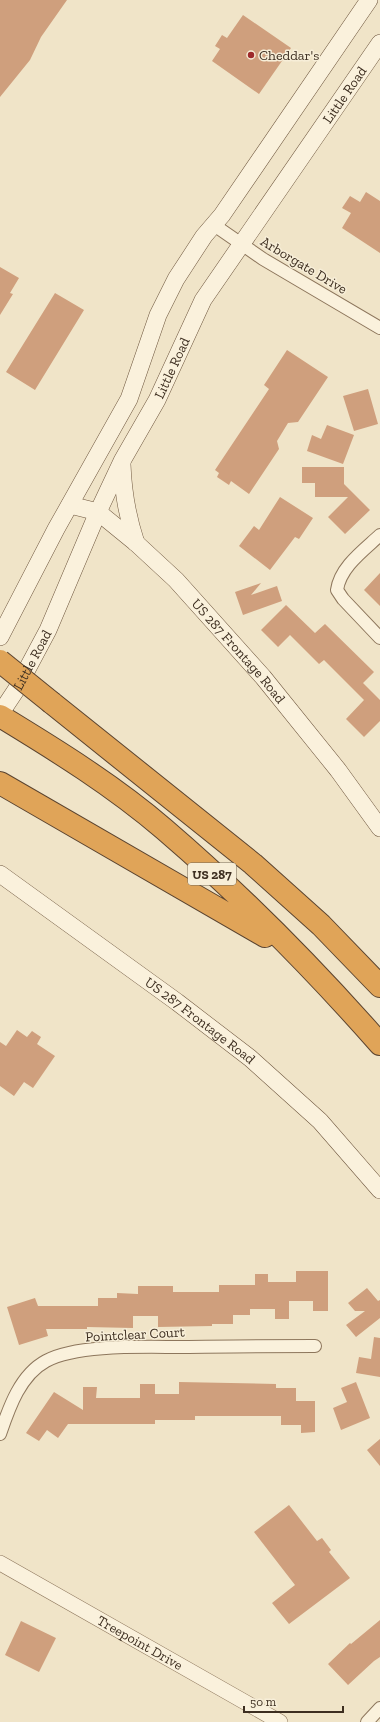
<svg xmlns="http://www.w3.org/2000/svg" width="380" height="1722" font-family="'Zilla Slab',serif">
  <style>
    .building { fill: #cf9f7d }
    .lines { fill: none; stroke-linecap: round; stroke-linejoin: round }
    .minor-casing { stroke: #8d765c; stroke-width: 14 }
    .tertiary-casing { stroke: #8d765c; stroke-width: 16 }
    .secondary-casing { stroke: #6f573f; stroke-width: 18 }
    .motorway-casing { stroke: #5b4430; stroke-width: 24 }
    .minor { stroke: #faf1dc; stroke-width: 12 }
    .tertiary { stroke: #faf1dc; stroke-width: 15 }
    .secondary { stroke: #faf1dc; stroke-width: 17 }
    .motorway { stroke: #e0a458; stroke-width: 22 }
    .motorway-bridge-casing { stroke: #5b4430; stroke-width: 24; stroke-linecap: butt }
    .motorway-bridge { stroke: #e0a458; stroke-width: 22 }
    .poi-dot { fill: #9e2a2b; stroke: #f7eed8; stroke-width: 1.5 }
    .labels { text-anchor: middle; stroke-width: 3; stroke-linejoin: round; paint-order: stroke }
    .shield { fill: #f7eed8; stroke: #756857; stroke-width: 1 }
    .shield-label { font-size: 13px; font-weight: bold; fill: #3d2e20 }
    .poi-label { font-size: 14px; fill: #3d2e20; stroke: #f7eed8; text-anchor: start }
    .street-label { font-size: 14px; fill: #3d2e20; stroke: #f7eed8 }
  </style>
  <rect width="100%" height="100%" fill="#f0e4c8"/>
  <path class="building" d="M0,0h67l-26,37 -11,23 -30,37z
    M243,15l48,33 -32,46 -47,-33 8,-12 -5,-3 7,-11 5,3z
    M366,192l14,9v52l-38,-25 9,-15 -9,-5 8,-12 10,6z
    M0,267l19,11 -9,15 3,1 -13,21z
    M55,293l29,17 -49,80 -29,-18z
    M287,350l41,27 -30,45 -10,1 -11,18 2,8 -30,45 -18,-13 -2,4 -12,-8 2,-4 -4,-3 54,-81 -5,-4z
    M368,389l10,35 -24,7 -11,-35z
    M327,425l27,10 -11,29 -36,-13 5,-16 9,4z
    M302,467h42v17l26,26 -25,24 -17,-17 20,-20h-33v-14h-13z
    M280,497l33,21 -14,21 -4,-2 -25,33 -31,-24 15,-20 5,4z
    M380,573v33l-16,-16z
    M261,583l-10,12 26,-9 5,15 -39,14 -8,-23z
    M286,605l29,28 10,-9 49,48 -11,11 17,17v21l-16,16 -18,-18 18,-19 -40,-40 -5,4 -29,-29 -12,12 -17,-17z
    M17,1030l10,7 5,-6 9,6 -4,7 18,12 -22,32 -9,-6 -10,14 -14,-10v-44l6,4z
    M296,1271h32v40h-15v-10h-24v18h-14v-10h-25v6h-17v9h-21v2l-54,1v-11h-25v12l-46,-1v2h-41l2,7 -29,9 -12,-38 28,-9 3,8h60v-8h19v-5l21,1v-8h35v6h46v-7h36v-11h13v8h28z
    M367,1288l11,13 2,-1v18l-24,19 -10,-12 19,-14h-10l-7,-8z
    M374,1337l6,1v39l-24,-4 3,-16 12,2z
    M179,1382l97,2v4h20v13h19v31l-14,1v-8h-20v-9h-86v4h-40v4h-87l-10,14 -11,-8 -8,11 -13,-8 28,-41 29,18v-23h14l-1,11h44v-14h15v10h24z
    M356,1382l14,36 -29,12 -8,-22 14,-6 -6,-14z
    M380,1439v27l-13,-16z
    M289,1505l28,36 5,-3 9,12 -2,2 21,26 -61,46 -17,-21 23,-18 -41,-53z
    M380,1620v37l-6,4 -26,24 -20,-21 22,-21 1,1z
    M21,1621l35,17 -17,34 -34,-17z"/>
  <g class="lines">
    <g class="minor-casing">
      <path id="minor" d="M214,225l49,34 117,69
        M380,535c-16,15 -40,32 -43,55l6,9 37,39
        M0,1434c9,-26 20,-59 46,-73 31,-17 99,-14 135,-14 44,-1 89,-1 134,-1
        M367,1722l13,-14"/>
    </g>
    <g class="tertiary-casing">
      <g id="tertiary">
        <path id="s1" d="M0,1563l280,159"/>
      </g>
    </g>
    <g class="secondary-casing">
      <g id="secondary">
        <path d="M122,464c1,28 5,52 14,79"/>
        <path id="s2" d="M70,505l28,7 38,31 40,37 87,97 75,93 42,58"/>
        <path d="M0,637l56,-108 73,-130 29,-84 18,-36 28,-43 18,-21 147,-215"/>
        <path id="s3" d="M0,714l16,-24 32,-60 50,-118 24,-51 35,-61 46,-100 177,-257"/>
        <path id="s4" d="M0,874l177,128 73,56 70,63 60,69"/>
      </g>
    </g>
    <g class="motorway-casing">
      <path id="motorway" d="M52,703l201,161 68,61 59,61
        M0,716c56,34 114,70 164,113 77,66 149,139 216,215
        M0,783l265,153"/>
    </g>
    <use href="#minor" class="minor"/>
    <use href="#tertiary" class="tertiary"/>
    <use href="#secondary" class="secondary"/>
    <use href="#motorway" class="motorway"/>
    <g class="motorway-bridge-casing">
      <path id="motorway-bridge" d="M0,661l52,42"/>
    </g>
    <use href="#motorway-bridge" class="motorway-bridge"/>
  </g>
  <circle class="poi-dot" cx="251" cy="55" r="4"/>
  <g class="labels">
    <rect class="shield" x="188" y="863" width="48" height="22" rx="3"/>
    <g class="shield-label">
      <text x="212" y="879">US 287</text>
    </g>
    <g class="poi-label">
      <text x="259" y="60">Cheddar's</text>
    </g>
    <g class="street-label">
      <text dy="5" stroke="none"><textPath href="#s3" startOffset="711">Little Road</textPath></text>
      <text transform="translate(304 265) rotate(31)" y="5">Arborgate Drive</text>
      <text dy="5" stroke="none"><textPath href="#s3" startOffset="387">Little Road</textPath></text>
      <text dy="5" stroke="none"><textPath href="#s2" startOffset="227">US 287 Frontage Road</textPath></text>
      <text dy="5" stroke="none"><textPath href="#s3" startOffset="63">Little Road</textPath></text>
      <text dy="5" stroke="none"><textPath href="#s4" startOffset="248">US 287 Frontage Road</textPath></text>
      <text transform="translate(135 1334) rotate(-3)" y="5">Pointclear Court</text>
      <text dy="5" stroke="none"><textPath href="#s1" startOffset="161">Treepoint Drive</textPath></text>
    </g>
  </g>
  <path d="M244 1706v6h99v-6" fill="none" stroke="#3d2e20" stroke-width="2"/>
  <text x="250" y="1706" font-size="12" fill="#3d2e20" stroke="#f7eed8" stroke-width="3" paint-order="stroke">50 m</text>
</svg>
